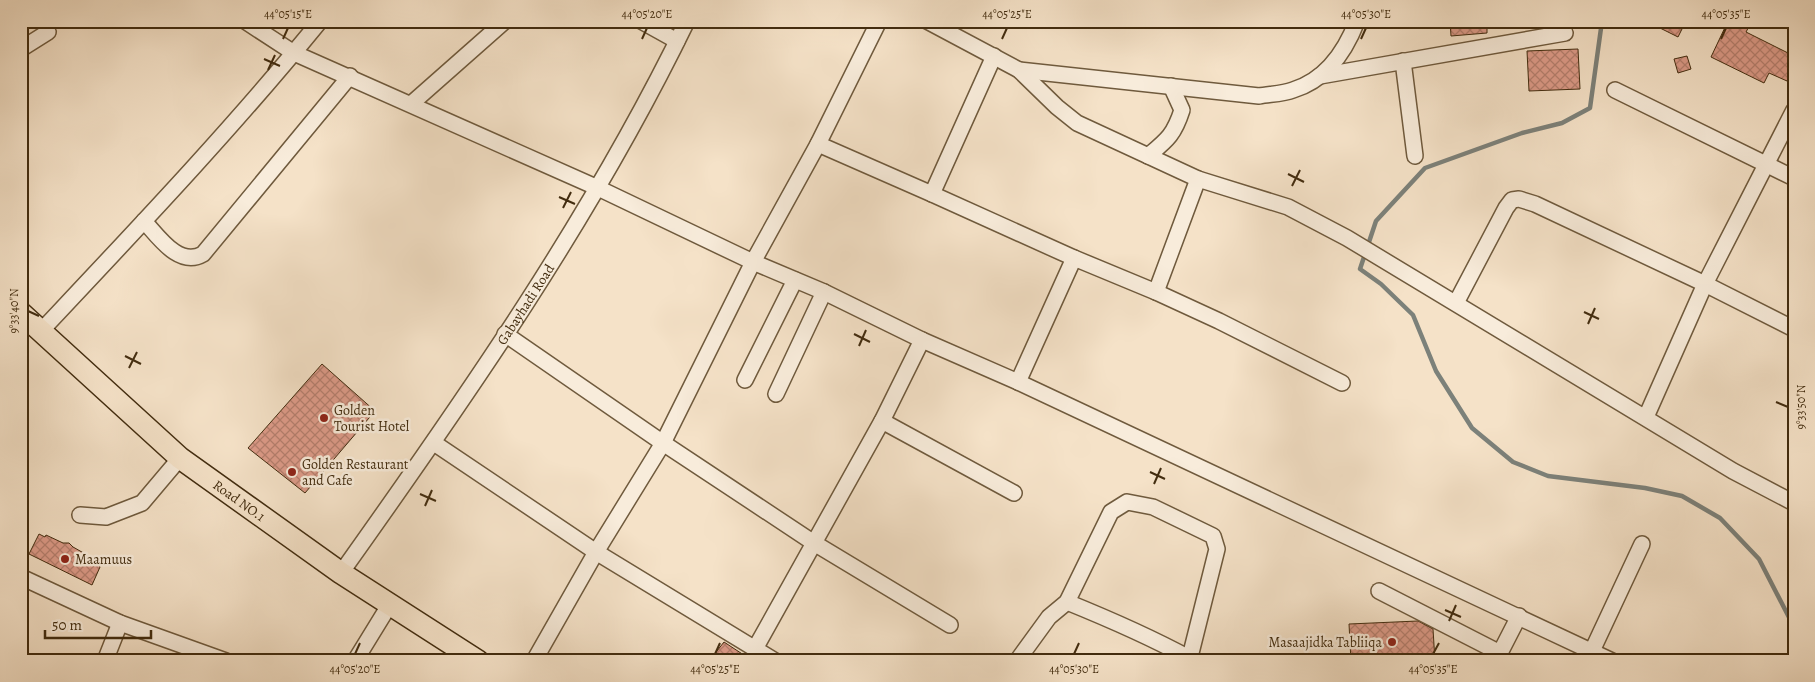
<svg xmlns="http://www.w3.org/2000/svg" width="1815" height="682" font-family="Alegreya,serif">
  <style>
    .lines { fill: none; stroke-linecap: round; stroke-linejoin: round }
    .stream { stroke: #7c817a; stroke-width: 4.5 }
    .building { fill: url(#building-cross-hatch); stroke: #422c0f }
    .minor-casing { stroke: #6f5a3d; stroke-width: 18 }
    .highway-casing { stroke: #422c0f; stroke-width: 24 }
    .minor { stroke: #f8ecdb; stroke-width: 15 }
    .highway { stroke: #f5e2c8; stroke-width: 21 }
    .ticks { fill: none; stroke: #422c0f; stroke-width: 2 }
    .poi-dot { fill: #8f2418; stroke: #f8ecdb; stroke-width: 2 }
    .labels { text-anchor: middle; stroke-width: 5; stroke-linejoin: round; paint-order: stroke }
    .street-label { font-size: 14px; fill: #422c0f; stroke: #f8ecdb }
    .poi-label { font-size: 14px; fill: #422c0f; stroke: #f8ecdb; text-anchor: start }
    .neatline { fill: none; stroke: #422c0f; stroke-width: 2 }
    .ticks-label { font-size: 12px; text-anchor: middle; fill: #422c0f }
  </style>
  <defs>
    <pattern id="building-cross-hatch" width="8" height="8" patternUnits="userSpaceOnUse" patternTransform="scale(1.25)"><rect width="8" height="8" fill="#dd9b89"/><path d="M0 0l8 8M0 8l8-8" fill="none" stroke="#b57f6e"/></pattern>
  </defs>
  <rect width="100%" height="100%" fill="#f5e2c8"/>
  <filter id="stains"><feTurbulence type="fractalNoise" baseFrequency=".004" numOctaves="4"/><feColorMatrix values="0 0 0 0 .2 0 0 0 0 .09 0 0 0 0 .02 0 0 0 .5 -.17"/></filter>
  <radialGradient id="worn" r=".72"><stop offset=".6" stop-color="#630" stop-opacity="0"/><stop offset="1" stop-color="#630" stop-opacity=".3"/></radialGradient>
  <g class="lines">
    <path class="stream" d="M1602,21l-12,87 -28,15 -40,10 -97,35 -49,53 -16,48 21,15 32,31 23,56 36,57 41,34 35,14 97,12 37,8 38,22 39,41 35,68"/>
  </g>
  <path class="building" d="M1450,21h37v12l-36,3z
    M1646,21h40l-8,16z
    M1728,21h24l-6,11 48,24v8l-7,17 -18,-8 -5,10 -53,-26z
    M1578,49l2,40 -51,2 -2,-40z
    M1687,56l4,13 -13,4 -4,-14z
    M322,364l53,47 -70,82 -57,-45z
    M39,534l6,3 1,-2 17,8h6l4,4 23,13 4,7 -8,18 -63,-31z
    M1418,621l15,8 2,32h-84l-2,-37z
    M724,642l29,19h-44z"/>
  <g class="lines">
    <g class="minor-casing">
      <g id="minor">
        <path d="M245,21l49,32 304,135 155,74 71,30 98,48 96,42 594,279"/>
        <path d="M641,21l36,20"/>
        <path d="M927,21l92,49 38,37 20,16 121,56 90,28 59,31 386,233 61,32"/>
        <path d="M21,49l27,-17"/>
        <path d="M1403,61l12,95"/>
        <path d="M1019,70l240,26c11,-2 24,-2 34,-6 33,-10 52,-38 64,-69"/>
        <path d="M1320,76l245,-43"/>
        <path d="M1615,90l179,88"/>
        <path d="M411,104l94,-83"/>
        <path d="M818,144l114,50 142,64 -56,124"/>
        <path d="M1148,156c19,-16 26,-21 34,-46l-11,-24"/>
        <path d="M932,194l62,-138"/>
        <path d="M144,221c14,15 35,47 59,33l147,-178"/>
        <path d="M1074,258l82,34 63,29 123,62"/>
        <path d="M1156,292l42,-113"/>
        <path d="M1456,303l50,-95 6,-8 7,-1 16,5 170,80 89,45"/>
        <path d="M41,331c95,-101 191,-202 279,-310"/>
        <path d="M505,334l158,109 151,100 136,82"/>
        <path d="M745,380l50,-100"/>
        <path d="M776,394l48,-102"/>
        <path d="M1646,417l59,-133 89,-174"/>
        <path d="M882,421l132,72"/>
        <path d="M434,443l162,109 179,109"/>
        <path d="M80,515l26,2 36,-14 38,-45"/>
        <path id="s1" d="M341,573c126,-177 251,-356 346,-552"/>
        <path d="M21,577l99,46 106,38"/>
        <path d="M1379,591l121,62"/>
        <path d="M1067,602c42,17 83,35 122,56"/>
        <path d="M756,647l126,-226 40,-81"/>
        <path d="M1592,651l50,-107"/>
        <path d="M105,661l15,-38"/>
        <path d="M355,661l35,-57"/>
        <path d="M534,661l62,-109 67,-109 90,-181 65,-118 61,-123"/>
        <path d="M1017,661l32,-44 18,-15 44,-90 16,-10 26,5 60,29 4,13 -28,112"/>
        <path d="M1499,661l1,-8 19,-37"/>
      </g>
    </g>
    <g class="highway-casing">
      <g id="highway">
        <path id="s2" d="M21,313l159,145 161,115 137,88"/>
      </g>
    </g>
    <use href="#minor" class="minor"/>
    <use href="#highway" class="highway"/>
  </g>
  <path class="ticks" d="M283,39l5,-11M642,39l5,-11M1002,39l5,-11M1361,39l5,-11M1721,39l5,-11M264,59l16,7M268,70l7,-15M1288,174l16,8M1292,186l8,-16M559,197l16,7M563,208l8,-16M28,311l11,5M1584,312l15,7M1588,324l7,-16M854,334l16,8M859,346l7,-16M125,356l16,8M129,368l8,-16M1776,402l12,5M1150,472l15,7M1154,484l7,-16M420,494l16,7M425,506l7,-16M1445,610l16,7M1449,621l7,-16M355,654l5,-11M715,654l5,-11M1074,654l5,-11M1433,654l6,-11"/>
  <g class="poi-dot">
    <circle cx="324" cy="418" r="5"/>
    <circle cx="292" cy="472" r="5"/>
    <circle cx="65" cy="559" r="5"/>
    <circle cx="1392" cy="642" r="5"/>
  </g>
  <g class="labels">
    <g class="street-label">
      <text dy="5" stroke="none"><textPath href="#s1" startOffset="326">Gabayhadi Road</textPath></text>
      <text dy="5" stroke="none"><textPath href="#s2" startOffset="288">Road NO.1</textPath></text>
    </g>
    <g class="poi-label">
      <text x="334" y="415">Golden<tspan x="334" dy="16">Tourist Hotel</tspan></text>
      <text x="302" y="469">Golden Restaurant<tspan x="302" dy="16">and Cafe</tspan></text>
      <text x="75" y="564">Maamuus</text>
      <text x="1382" y="647" text-anchor="end">Masaajidka Tabliiqa</text>
    </g>
  </g>
  <rect width="1815" height="682" fill="none" stroke="#f5e2c8" stroke-width="55"/>
  <path d="M45 630v8h106v-8" fill="none" stroke="#422c0f" stroke-width="2.5"/>
  <text x="52" y="630" font-size="15" fill="#422c0f" stroke="#f8ecdb" stroke-width="4" paint-order="stroke">50 m</text>
  <rect x="28" y="28" width="1760" height="626" class="neatline"/>
  <g class="ticks-label">
    <text x="288" y="18">44°05'15"E</text>
    <text x="647" y="18">44°05'20"E</text>
    <text x="1007" y="18">44°05'25"E</text>
    <text x="1366" y="18">44°05'30"E</text>
    <text x="1726" y="18">44°05'35"E</text>
    <text transform="translate(14 311) rotate(-90)" y="4">9°33'40"N</text>
    <text transform="translate(1801 407) rotate(-90)" y="4">9°33'50"N</text>
    <text x="355" y="673">44°05'20"E</text>
    <text x="715" y="673">44°05'25"E</text>
    <text x="1074" y="673">44°05'30"E</text>
    <text x="1433" y="673">44°05'35"E</text>
  </g>
  <rect width="100%" height="100%" filter="url(#stains)"/>
  <rect width="100%" height="100%" fill="url(#worn)"/>
</svg>
